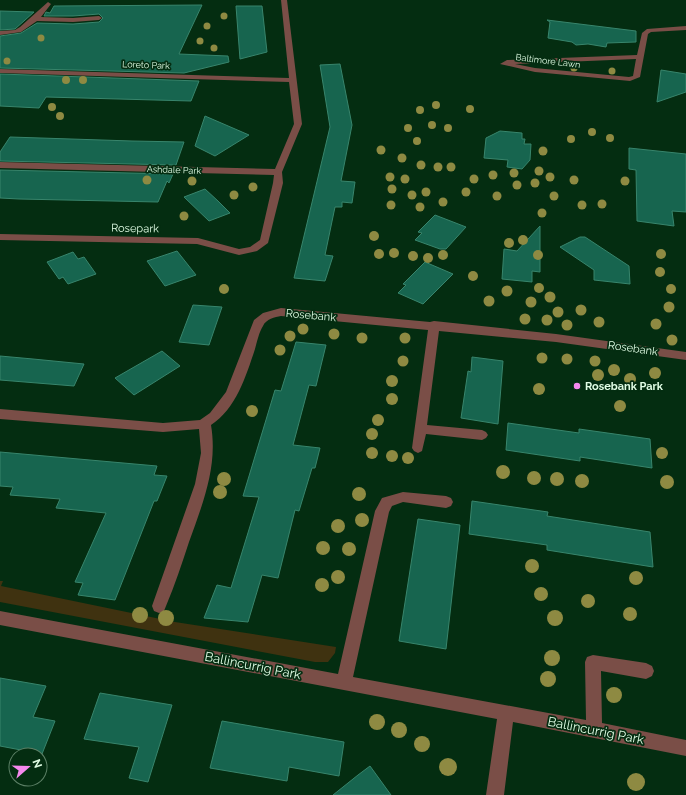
<svg xmlns="http://www.w3.org/2000/svg" width="686" height="795" font-family="Raleway,sans-serif">
  <style>
    .green { fill: #3f3210 }
    .building { fill: #17654f; stroke: #38856c }
    .lines { fill: none; stroke-linecap: round; stroke-linejoin: round }
    .minor { fill: #7a4e47; fill-rule: evenodd }
    .tree { fill: #8e8a42 }
    .poi-dot { fill: #f589ee; stroke: #042d11; stroke-width: 1.5 }
    .labels { text-anchor: middle; stroke-width: 3.5; stroke-linejoin: round; paint-order: stroke }
    .far-street-label { font-size: 9px; fill: #e1fde5; stroke: #042d11 }
    .street-label { font-size: 11px; fill: #e1fde5; stroke: #042d11 }
    .poi-label { font-size: 11px; font-weight: bold; fill: #e1fde5; stroke: #042d11; text-anchor: start }
    .near-street-label { font-size: 13px; fill: #e1fde5; stroke: #042d11 }
  </style>
  <rect width="100%" height="100%" fill="#042d11"/>
  <path class="green" d="M0,581h3l-2,5 174,36 161,25 -1,6 -7,9h-13l-315,-60z"/>
  <path class="building" d="M202,5l-23,49 49,2 1,6 -45,11 -184,-5v-32l21,-3 16,-10 36,1 26,-2 4,-4 -4,-4 -26,2h-29l2,-4 4,1 4,-7z
    M236,6h26l5,46 -27,7z
    M0,11l34,1 -19,17 -15,1z
    M547,20l89,11v11l-29,1 -1,4 -18,-3 -12,1 -4,-3 -24,-4 2,-16z
    M340,64l12,61 -11,56 14,1 -3,21 -10,-1v5h-7l-10,48 8,1 -8,25 -31,-3 36,-151 -10,-62z
    M661,70l25,4v18l-29,10z
    M0,74l199,7 -8,20 -145,-4 -7,11 -39,-2z
    M205,116l44,19 -34,21 -20,-10z
    M500,131l22,2v6h3l-1,5h7l-1,16 -8,9 -15,-2 1,-7 -24,-2 2,-20z
    M10,137l122,4 52,1 -8,23 -176,-4v-9z
    M629,148l57,6v58l-14,-1 2,15 -37,-5 -1,-51 -7,-1z
    M0,170l173,4 -4,9 -2,-2 -9,21 -139,-3 -19,-1z
    M205,189l13,12 12,12 -21,8 -25,-24z
    M435,215l31,12 -20,22h-6l-25,-9 7,-7 -4,-1z
    M540,226v46l-8,-1v11l-30,-3 2,-30 13,2z
    M580,237h5l44,29 1,18 -36,-4v-10l-34,-23z
    M177,251l19,24 -31,11 -18,-25z
    M73,252l5,7 6,-2 12,17 -28,10 -5,-7 -4,2 -12,-17z
    M425,262l28,12 -30,30 -25,-11 8,-8 -3,-1z
    M193,305l29,2 -13,38 -30,-3z
    M296,342l30,3 -10,41 -7,-1 -16,60 27,3 -5,20h-3l-13,43 -4,-1 -17,68 -16,-3 -14,47 -44,-4 13,-33 14,3 28,-91 -16,-1 32,-106 6,1z
    M162,351l18,15 -46,29 -19,-17z
    M0,356l33,3 51,5 -10,22 -74,-6z
    M472,357l31,4 -5,63 -37,-6 7,-47 3,1z
    M508,423l71,10v-4l71,10 2,29 -72,-11v4l-74,-11z
    M0,452l157,14 -3,9 13,1 -10,25h-3l-39,99 -37,-5 5,-12 -8,-1 31,-69 -50,-5 4,-9 -50,-4 3,-8 -13,-1z
    M472,501l76,11 -1,4 103,16 3,35 -106,-17v-5l-78,-11z
    M418,519l42,6 -14,124 -47,-8z
    M0,678l46,8 -13,31 22,4 -13,33 -42,-8z
    M100,693l72,12 -24,77 -19,-4 10,-31 -55,-8z
    M222,721l122,21 -5,34 -50,-9 -2,14 -77,-13z
    M370,766l21,29h-58l25,-20z"/>
  <g class="lines">
    <path class="minor" d="M281,0h6l15,124 -20,48 1,11 -15,60 -11,8 -18,4 -42,-11 -197,-4v-6l198,4 41,11 11,-2 10,-7 13,-57 1,-8 -274,-7v-6l275,7 19,-45 -5,-42 -289,-9v-4l289,9z
      M48,2l3,2 -10,13 32,1 26,-2 3,2 -3,2 -26,2 -36,-1 -16,11 -21,3v-4l15,-1 5,-3z
      M686,26v4l-35,2 -3,2 -8,43 -10,4 -95,-9 -35,-8 7,-4 130,-5 5,-22 5,-4zM636,59l-3,17 -4,1 -94,-9 -20,-4z
      M281,308l149,14 4,-1 122,13 130,18v8l-130,-18 -117,-11 -12,94 55,5 4,2 2,3 -2,3 -4,2 -56,-6 -4,17 -4,2 -4,-2 -2,-3 16,-118 -147,-14c-6,1 -15,3 -18,10 -4,6 -6,16 -8,23 -9,27 -19,60 -44,76 7,41 -8,78 -22,117 -7,21 -14,43 -23,64l-2,5 -5,2 -5,-2 -2,-5 43,-122 6,-31 -2,-24 -36,3 -163,-13v-10l163,14 37,-3 10,-7 16,-21 28,-72 9,-7z
      M403,492l43,4 5,2 2,4 -2,4 -5,2 -43,-6 -11,4 -3,6 -36,165 233,43 -1,-58 2,-5 6,-2 53,8 6,3 2,5 -2,5 -6,3 -45,-8 1,52 84,17v16l-173,-34 -9,73h-18l11,-76 -497,-94v-14l338,63 37,-163 7,-13z"/>
  </g>
  <g class="tree">
    <circle cx="224" cy="16" r="3.5"/>
    <circle cx="207" cy="26" r="3.5"/>
    <circle cx="41" cy="38" r="3.5"/>
    <circle cx="200" cy="41" r="3.5"/>
    <circle cx="214" cy="48" r="3.5"/>
    <circle cx="7" cy="61" r="3.5"/>
    <circle cx="574" cy="68" r="3.5"/>
    <circle cx="612" cy="71" r="3.5"/>
    <circle cx="66" cy="80" r="4"/>
    <circle cx="83" cy="80" r="4"/>
    <circle cx="436" cy="105" r="4"/>
    <circle cx="52" cy="107" r="4"/>
    <circle cx="470" cy="109" r="4"/>
    <circle cx="420" cy="110" r="4"/>
    <circle cx="60" cy="116" r="4"/>
    <circle cx="432" cy="125" r="4"/>
    <circle cx="408" cy="128" r="4"/>
    <circle cx="448" cy="128" r="4"/>
    <circle cx="592" cy="132" r="4"/>
    <circle cx="610" cy="138" r="4"/>
    <circle cx="571" cy="139" r="4"/>
    <circle cx="417" cy="141" r="4"/>
    <circle cx="381" cy="150" r="4.5"/>
    <circle cx="543" cy="151" r="4.5"/>
    <circle cx="402" cy="158" r="4.5"/>
    <circle cx="421" cy="165" r="4.5"/>
    <circle cx="438" cy="167" r="4.5"/>
    <circle cx="451" cy="167" r="4.5"/>
    <circle cx="539" cy="171" r="4.5"/>
    <circle cx="514" cy="173" r="4.5"/>
    <circle cx="493" cy="175" r="4.5"/>
    <circle cx="390" cy="177" r="4.5"/>
    <circle cx="550" cy="177" r="4.5"/>
    <circle cx="405" cy="179" r="4.5"/>
    <circle cx="474" cy="179" r="4.5"/>
    <circle cx="147" cy="180" r="4.5"/>
    <circle cx="574" cy="180" r="4.5"/>
    <circle cx="192" cy="181" r="4.5"/>
    <circle cx="625" cy="181" r="4.5"/>
    <circle cx="535" cy="183" r="4.5"/>
    <circle cx="517" cy="185" r="4.5"/>
    <circle cx="253" cy="187" r="4.5"/>
    <circle cx="392" cy="189" r="4.5"/>
    <circle cx="426" cy="192" r="4.5"/>
    <circle cx="466" cy="192" r="4.5"/>
    <circle cx="234" cy="195" r="4.5"/>
    <circle cx="412" cy="195" r="4.5"/>
    <circle cx="497" cy="196" r="4.5"/>
    <circle cx="554" cy="196" r="4.5"/>
    <circle cx="443" cy="202" r="4.5"/>
    <circle cx="602" cy="204" r="4.5"/>
    <circle cx="391" cy="205" r="4.5"/>
    <circle cx="582" cy="205" r="4.5"/>
    <circle cx="420" cy="207" r="4.5"/>
    <circle cx="542" cy="213" r="4.5"/>
    <circle cx="184" cy="216" r="4.5"/>
    <circle cx="374" cy="236" r="5"/>
    <circle cx="523" cy="240" r="5"/>
    <circle cx="509" cy="243" r="5"/>
    <circle cx="394" cy="253" r="5"/>
    <circle cx="379" cy="254" r="5"/>
    <circle cx="661" cy="254" r="5"/>
    <circle cx="443" cy="255" r="5"/>
    <circle cx="538" cy="255" r="5"/>
    <circle cx="413" cy="256" r="5"/>
    <circle cx="428" cy="258" r="5"/>
    <circle cx="660" cy="272" r="5"/>
    <circle cx="473" cy="276" r="5"/>
    <circle cx="539" cy="288" r="5"/>
    <circle cx="224" cy="289" r="5"/>
    <circle cx="671" cy="289" r="5"/>
    <circle cx="507" cy="291" r="5.5"/>
    <circle cx="550" cy="297" r="5.5"/>
    <circle cx="489" cy="301" r="5.5"/>
    <circle cx="531" cy="302" r="5.5"/>
    <circle cx="669" cy="307" r="5.5"/>
    <circle cx="581" cy="310" r="5.5"/>
    <circle cx="558" cy="312" r="5.5"/>
    <circle cx="525" cy="319" r="5.5"/>
    <circle cx="547" cy="320" r="5.5"/>
    <circle cx="599" cy="322" r="5.5"/>
    <circle cx="656" cy="324" r="5.5"/>
    <circle cx="567" cy="325" r="5.5"/>
    <circle cx="303" cy="329" r="5.5"/>
    <circle cx="334" cy="334" r="5.5"/>
    <circle cx="290" cy="336" r="5.5"/>
    <circle cx="362" cy="338" r="5.5"/>
    <circle cx="405" cy="338" r="5.5"/>
    <circle cx="672" cy="340" r="5.5"/>
    <circle cx="280" cy="350" r="5.5"/>
    <circle cx="542" cy="358" r="5.5"/>
    <circle cx="567" cy="359" r="5.5"/>
    <circle cx="403" cy="361" r="5.5"/>
    <circle cx="595" cy="361" r="5.5"/>
    <circle cx="614" cy="370" r="6"/>
    <circle cx="655" cy="373" r="6"/>
    <circle cx="598" cy="375" r="6"/>
    <circle cx="630" cy="379" r="6"/>
    <circle cx="392" cy="381" r="6"/>
    <circle cx="539" cy="389" r="6"/>
    <circle cx="392" cy="399" r="6"/>
    <circle cx="620" cy="406" r="6"/>
    <circle cx="252" cy="411" r="6"/>
    <circle cx="378" cy="420" r="6"/>
    <circle cx="372" cy="434" r="6"/>
    <circle cx="372" cy="453" r="6"/>
    <circle cx="662" cy="453" r="6"/>
    <circle cx="392" cy="456" r="6"/>
    <circle cx="408" cy="458" r="6"/>
    <circle cx="503" cy="472" r="7"/>
    <circle cx="534" cy="478" r="7"/>
    <circle cx="224" cy="479" r="7"/>
    <circle cx="557" cy="479" r="7"/>
    <circle cx="582" cy="481" r="7"/>
    <circle cx="667" cy="482" r="7"/>
    <circle cx="220" cy="492" r="7"/>
    <circle cx="359" cy="494" r="7"/>
    <circle cx="362" cy="520" r="7"/>
    <circle cx="338" cy="526" r="7"/>
    <circle cx="323" cy="548" r="7"/>
    <circle cx="349" cy="549" r="7"/>
    <circle cx="532" cy="566" r="7"/>
    <circle cx="338" cy="577" r="7"/>
    <circle cx="636" cy="578" r="7"/>
    <circle cx="322" cy="585" r="7"/>
    <circle cx="541" cy="594" r="7"/>
    <circle cx="588" cy="601" r="7"/>
    <circle cx="140" cy="615" r="8"/>
    <circle cx="630" cy="614" r="7"/>
    <circle cx="166" cy="618" r="8"/>
    <circle cx="555" cy="618" r="8"/>
    <circle cx="552" cy="658" r="8"/>
    <circle cx="548" cy="679" r="8"/>
    <circle cx="614" cy="695" r="8"/>
    <circle cx="377" cy="722" r="8"/>
    <circle cx="399" cy="730" r="8"/>
    <circle cx="422" cy="744" r="8"/>
    <circle cx="448" cy="767" r="9"/>
    <circle cx="636" cy="782" r="9"/>
  </g>
  <circle class="poi-dot" cx="577" cy="386" r="4"/>
  <g class="labels">
    <g class="far-street-label">
      <text transform="translate(548 61) rotate(7)" y="3">Baltimore Lawn</text>
      <text transform="translate(146 65) rotate(2)" y="3">Loreto Park</text>
      <text transform="translate(174 170) rotate(2)" y="3">Ashdale Park</text>
    </g>
    <g class="street-label">
      <text transform="translate(135 228) rotate(1)" y="4">Rosepark</text>
      <text transform="translate(311 315) rotate(5)" y="4">Rosebank</text>
      <text transform="translate(633 348) rotate(8)" y="4">Rosebank</text>
    </g>
    <g class="poi-label">
      <text x="585" y="390">Rosebank Park</text>
    </g>
    <g class="near-street-label">
      <text transform="translate(253 665) rotate(11)" y="5">Ballincurrig Park</text>
      <text transform="translate(596 730) rotate(11)" y="5">Ballincurrig Park</text>
    </g>
  </g>
  <g transform="translate(28 767) rotate(70)"><circle r="19" fill="#042d11" stroke="#5c8066"/>
  <path d="M0-3L7 15L0 10L-7 15Z" fill="#f589ee"/>
  <text y="-6" font-size="11" font-weight="bold" text-anchor="middle" fill="#e1fde5">N</text>
  </g>
</svg>
